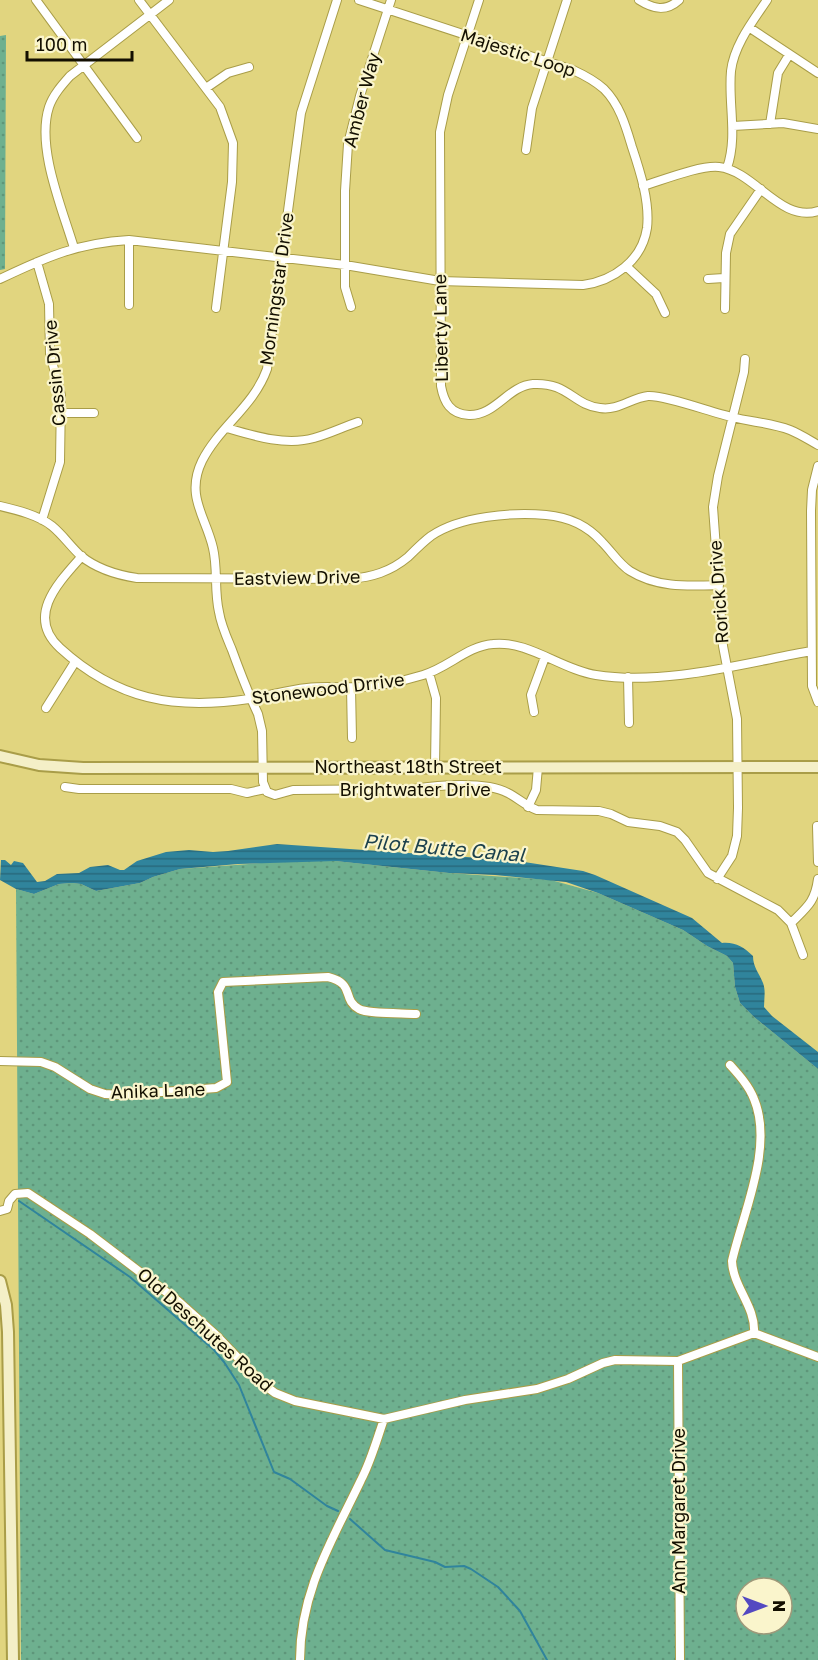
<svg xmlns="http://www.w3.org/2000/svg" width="818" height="1660" font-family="'Golos Text',sans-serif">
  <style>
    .grass { fill: url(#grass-dots); fill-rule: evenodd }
    .water { fill: url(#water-rules) }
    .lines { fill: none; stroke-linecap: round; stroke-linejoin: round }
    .stream { stroke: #30849c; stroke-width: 2 }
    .street-casing { stroke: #a99d48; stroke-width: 10 }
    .secondary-casing { stroke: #a99d48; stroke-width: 14 }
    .street { stroke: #fff; stroke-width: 8 }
    .secondary { stroke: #f4efc7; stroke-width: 10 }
    .labels { text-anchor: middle; stroke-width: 4.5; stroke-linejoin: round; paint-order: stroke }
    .street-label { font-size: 18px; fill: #130f00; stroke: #faf5cc }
    .water-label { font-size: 20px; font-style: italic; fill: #1c414d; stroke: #faf5cc }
  </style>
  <defs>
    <pattern id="grass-dots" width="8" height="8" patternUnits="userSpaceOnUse" patternTransform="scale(1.5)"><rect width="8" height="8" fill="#6eb08f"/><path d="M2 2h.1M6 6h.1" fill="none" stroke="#5e967a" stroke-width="1.8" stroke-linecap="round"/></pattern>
    <pattern id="water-rules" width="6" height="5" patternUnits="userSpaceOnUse" patternTransform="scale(1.5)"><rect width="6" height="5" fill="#30849c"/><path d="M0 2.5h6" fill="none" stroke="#286a7d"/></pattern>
  </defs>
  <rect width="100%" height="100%" fill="#e1d57f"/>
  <path class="grass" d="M6,35l-1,234 -5,1v-234z
    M290,861h45l114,12 102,7 47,13 85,37 24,16 20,10 6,7 2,24 5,16 14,14 64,52v591h-797l-5,-771 18,5 25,-10 13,-1 9,1 15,7 44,-8 13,-6 27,-8zM746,1588h36v36h-36z"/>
  <path class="water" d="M277,844l234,16 72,11 12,4 97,43 30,25c14,-1 21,4 31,13 0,11 6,17 10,27 3,8 1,16 1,24l8,9 46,36v17l-64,-52 -14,-14 -5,-16 -2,-24 -6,-7 -20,-10 -24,-16 -85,-37 -32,-11 -71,-7 -46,-2 -114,-12 -97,3 -58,5 -27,8 -13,6 -44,8 -15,-7 -9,-1 -13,1 -25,10 -18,-5 -16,-9 1,-20h4l6,5 3,-4 9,2 14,19 8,-1 12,-7 22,-1 11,-6 18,-2 12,5h4l13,-9 29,-9 23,-2 24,2 15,-1z"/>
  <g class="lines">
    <path class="stream" d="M19,1201l111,76 84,73 10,12 15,23 35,87 16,7 37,27 11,5
      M350,1519l35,31 50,12 10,5 19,-1 7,3 27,18 22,24 27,49"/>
    <g class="street-casing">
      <path id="street" d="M36,0l101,138
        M139,0l81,107 13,36 -1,39 -16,126
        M337,0l-36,113 -34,256c-13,37 -48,58 -65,92 -17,35 4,56 11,87 5,21 1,43 6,64 2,13 8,26 13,38 8,22 16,43 26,64l4,17 1,51 4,10 8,3 18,-5 121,-1c24,-4 72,-8 94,4 10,5 18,13 29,17l62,1 12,3 17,8 32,4 17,6 8,8 23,33 70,37 13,13 12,32
        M479,0l-31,95 -8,37 1,254c3,16 9,28 28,29 26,1 39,-29 64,-31 35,-2 40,21 67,24 18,3 31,-10 48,-12 17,-1 65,17 84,21 19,5 40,6 58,13 10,4 19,10 28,15
        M639,0c14,9 27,12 40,0
        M750,28l68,45
        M206,88l22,-15 21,-6
        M770,124l8,-51 11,-18
        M733,126l50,-3 35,6
        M526,150l6,-42 35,-108
        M727,168c11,-32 1,-64 4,-97 3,-26 22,-50 36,-71
        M643,186c20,-6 57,-21 76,-19 36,4 61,56 99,44
        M129,240v65
        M74,248c-12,-40 -38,-101 -25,-141 4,-12 13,-22 21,-31l99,-76
        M37,262l12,42 1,50 11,41 -1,67 -18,58
        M626,266l30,28 9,19
        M0,279c46,-22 78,-36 129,-39l216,25 95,16 143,4c30,-4 59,-24 64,-57 3,-26 -7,-57 -15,-81 -6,-20 -12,-42 -28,-58 -9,-8 -20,-14 -31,-19l-214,-70
        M708,279l16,-1
        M351,307l-6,-20v-96l3,-47 12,-48 31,-96
        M725,309l1,-56 4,-19 31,-45
        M61,413h33
        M227,428c27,8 59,18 87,10 15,-4 29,-11 44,-16
        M818,466l-6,24 -1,21 1,175 6,16
        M0,506c17,4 38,9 52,20 11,9 19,21 29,30 16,13 36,19 56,22l213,1c22,-2 40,-7 58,-22 7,-7 15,-15 23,-21 29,-20 82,-24 115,-21 23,2 41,10 56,27 10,10 17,22 28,29 27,17 58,15 89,14
        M82,556c-23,26 -57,60 -22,92 57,52 114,62 189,51 19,-3 38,-9 58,-11 18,-2 36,0 54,-1 22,-1 42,-6 62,-12 25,-7 44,-29 70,-31 35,-4 69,26 103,31 68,11 149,-12 215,-24
        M429,673l7,25 -1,69
        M628,677l1,46
        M351,688l1,50
        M46,708l29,-46
        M534,712l-3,-17 14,-38
        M65,787l14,2h152l16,4 18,-4
        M528,807l8,-17 2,-23
        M817,826l1,36
        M717,879l15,-23 5,-20 1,-28 -1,-89 -14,-73 -10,-139 5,-31 26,-104 1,-13
        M791,923c16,-16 24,-21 27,-44
        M0,1061l41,1 14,5 35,22 15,5 16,1 95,-7 11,-6 -9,-90 5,-10 105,-5c28,7 13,22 31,32 8,5 45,4 57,5
        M730,1065c9,10 19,21 24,34 20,48 -11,114 -22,162 1,26 24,46 22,72
        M0,1211l7,-2 2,-8 6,-7 13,-1 62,41 88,67 38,34 47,49 12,9 20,8 89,18 81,-19 72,-11 31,-10 35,-16 12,-3 63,1 76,-28 64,24
        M678,1361l2,299
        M300,1660c0,-69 33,-121 61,-180 10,-19 16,-41 23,-61"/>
    </g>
    <g class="secondary-casing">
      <path id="secondary" d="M0,756l39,9 44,3 735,-1
        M0,1281l6,24 2,27 5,328"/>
    </g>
    <use href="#street" class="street"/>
    <use href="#secondary" class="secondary"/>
  </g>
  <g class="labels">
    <g class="street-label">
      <text transform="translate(518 53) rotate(18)" y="6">Majestic Loop</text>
      <text transform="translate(362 100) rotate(-75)" y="6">Amber Way</text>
      <text transform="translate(277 289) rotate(-82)" y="6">Morningstar Drive</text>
      <text transform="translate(441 328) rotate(-91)" y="6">Liberty Lane</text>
      <text transform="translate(55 373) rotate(-95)" y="6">Cassin Drive</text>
      <text transform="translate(297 578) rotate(-1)" y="6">Eastview Drive</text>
      <text transform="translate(719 592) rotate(-94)" y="6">Rorick Drive</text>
      <text transform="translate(328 689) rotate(-7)" y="6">Stonewood Drrive</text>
      <text x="408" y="773">Northeast 18th Street</text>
      <text x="415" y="796">Brightwater Drive</text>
      <text transform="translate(158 1091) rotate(-2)" y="6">Anika Lane</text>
      <text transform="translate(205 1330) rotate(42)" y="6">Old Deschutes Road</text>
      <text transform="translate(679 1511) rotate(-90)" y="6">Ann Margaret Drive</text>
    </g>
    <g class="water-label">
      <text transform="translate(444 848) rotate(5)" y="7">Pilot Butte Canal</text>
    </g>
  </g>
  <g transform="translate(764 1606) rotate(90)"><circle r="28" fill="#faf5cc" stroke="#9e997a" stroke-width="1.5"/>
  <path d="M0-4.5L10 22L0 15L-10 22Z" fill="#5349c1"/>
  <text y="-9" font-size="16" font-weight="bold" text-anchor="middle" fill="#130f00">N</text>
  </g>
  <path d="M27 51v9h105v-9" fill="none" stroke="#130f00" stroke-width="3"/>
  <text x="36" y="51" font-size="18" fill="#130f00" stroke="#faf5cc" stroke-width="4.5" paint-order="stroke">100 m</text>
</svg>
